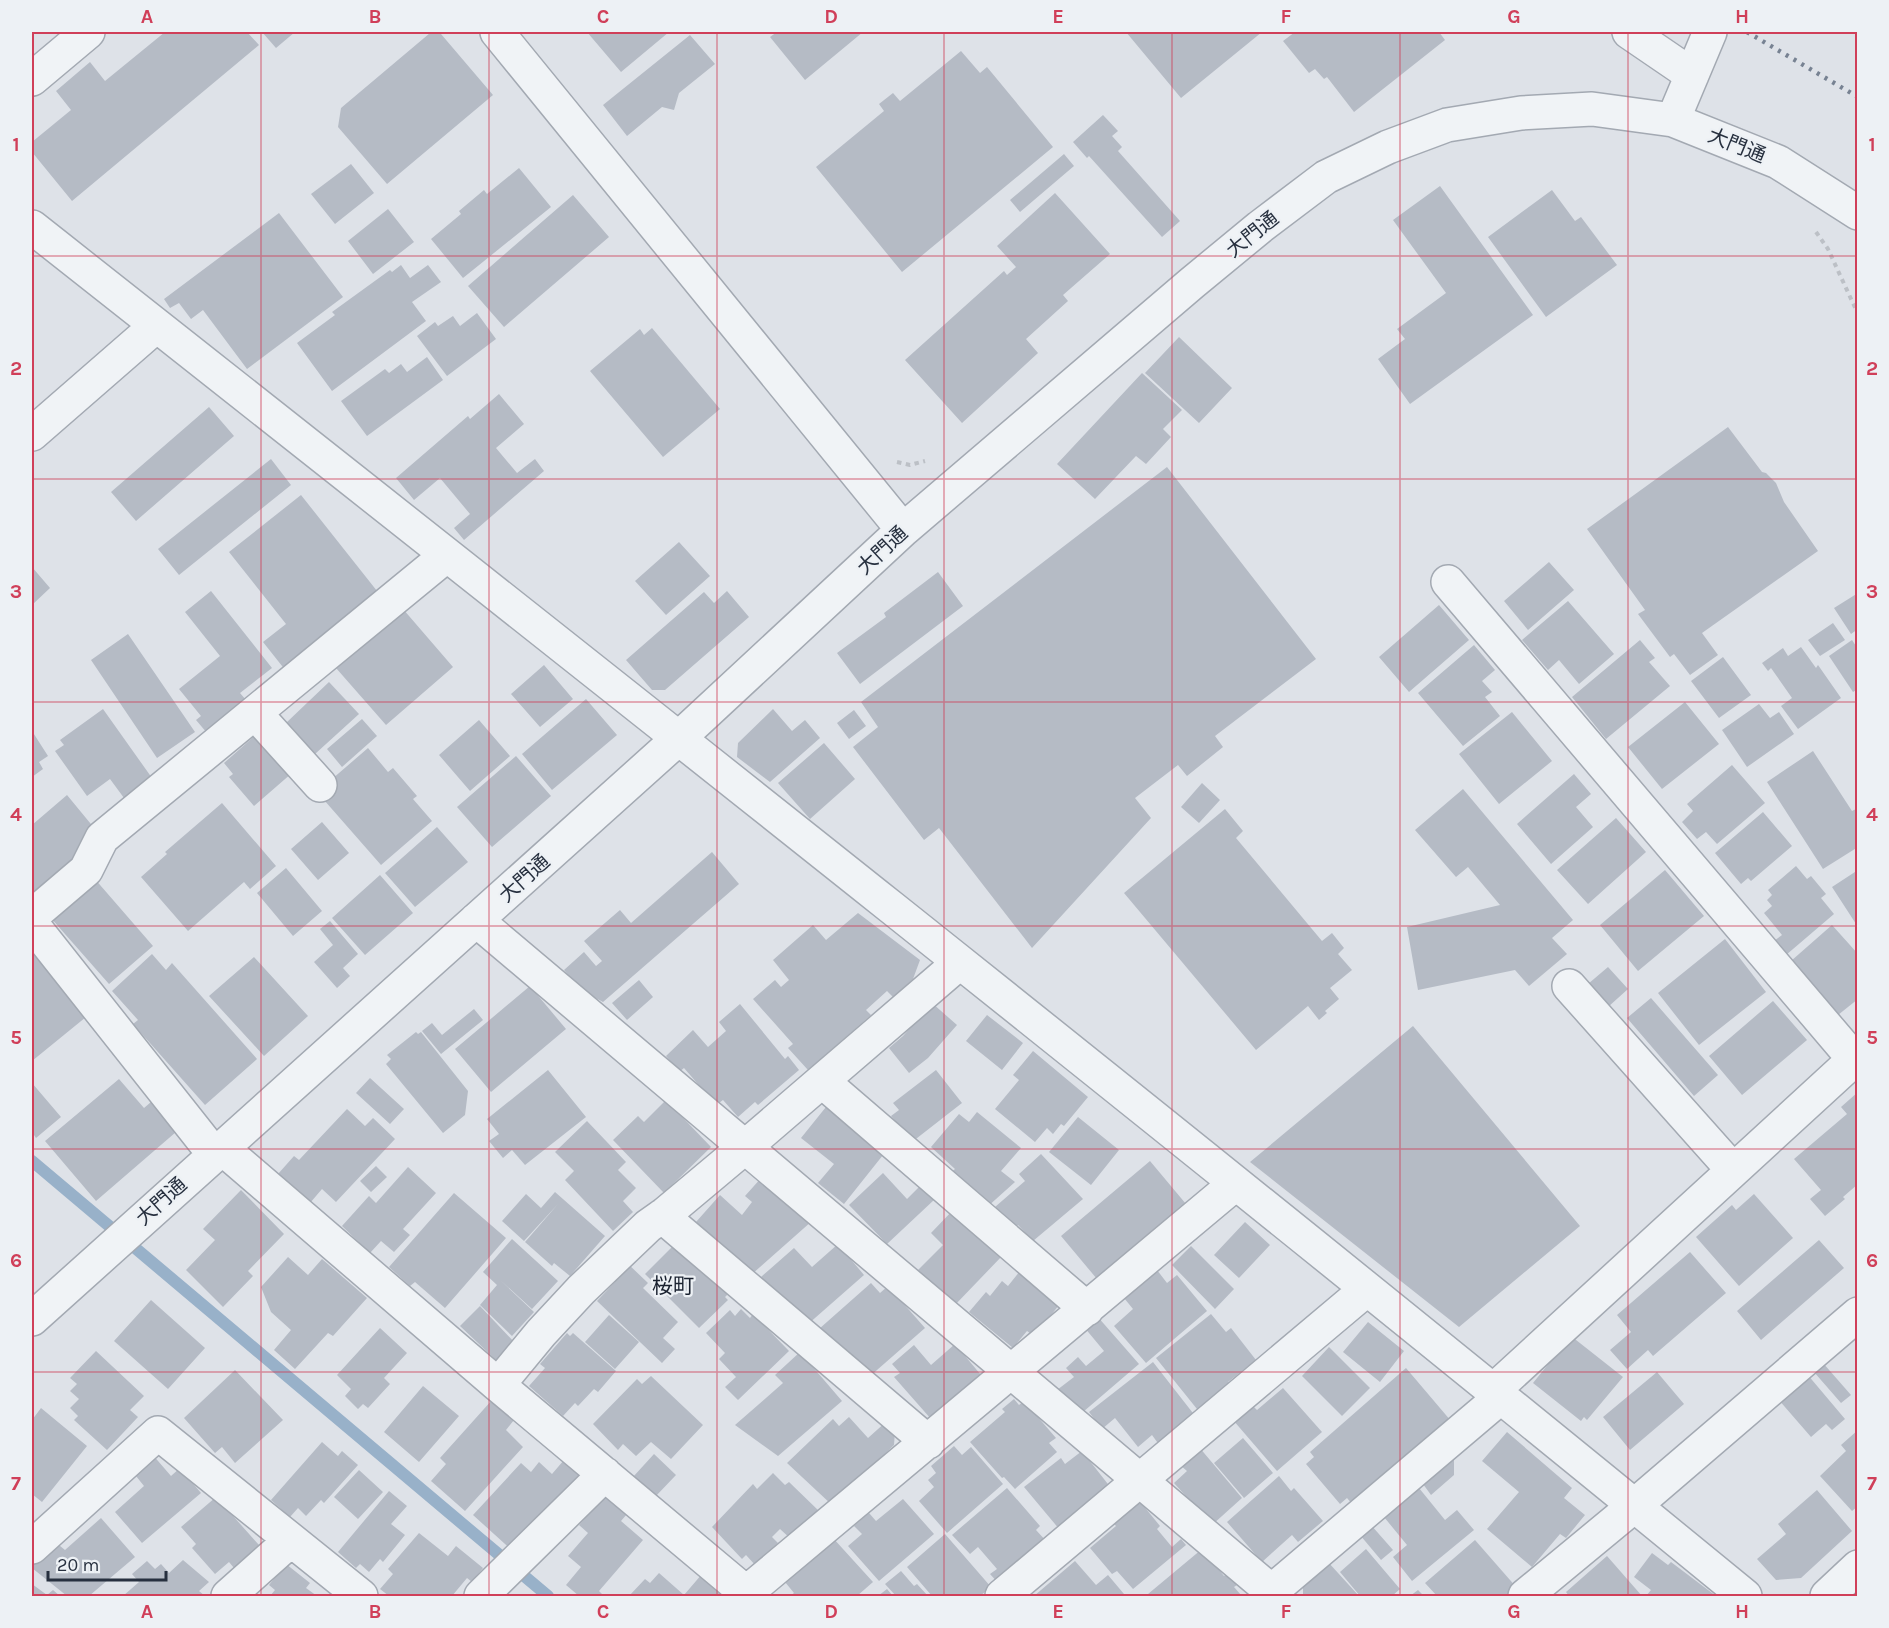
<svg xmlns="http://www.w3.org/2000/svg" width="1889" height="1628" font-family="Karla,'Noto Sans JP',sans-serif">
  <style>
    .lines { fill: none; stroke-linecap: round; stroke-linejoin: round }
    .stream { stroke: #98b1c9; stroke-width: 12 }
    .building { fill: #b5bbc5 }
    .minor-casing { stroke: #a3a9b2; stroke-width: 36 }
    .path { stroke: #bcc0c6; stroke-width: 4; stroke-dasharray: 4.5 4.5; stroke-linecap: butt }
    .minor { stroke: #f0f3f6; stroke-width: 33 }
    .rail { stroke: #778292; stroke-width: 4.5; stroke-dasharray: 3 6; stroke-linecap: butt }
    .grid { fill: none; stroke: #d03f59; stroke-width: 1.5; stroke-opacity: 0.55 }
    .labels { text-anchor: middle; stroke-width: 4.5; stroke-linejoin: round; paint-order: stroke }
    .street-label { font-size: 20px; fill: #27303f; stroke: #edf1f5 }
    .neighbourhood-label { font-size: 21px; fill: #19212f; stroke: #edf1f5 }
    .neatline { fill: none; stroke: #d03f59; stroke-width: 2 }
    .grid-label { font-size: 20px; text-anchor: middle; font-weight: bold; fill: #d03f59 }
  </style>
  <rect width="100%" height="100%" fill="#dee2e8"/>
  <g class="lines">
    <path class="stream" d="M32,1161l516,435"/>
  </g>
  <path class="building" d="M165,32h82l12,13 -187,156 -40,-49v-10l39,-32 -15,-19 34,-29 15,19z
    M262,32h33l-19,16z
    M587,32h82l-48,40z
    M777,32h86l-58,48 -35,-43z
    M1126,32h136l-81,66z
    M1295,32h144l6,8 -91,72 -27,-35 -3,2 -9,-10 -6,4 -26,-32z
    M430,33l11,1 52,61 -106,89 -49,-57 3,-19z
    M690,35l25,29 -36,29 -5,17 -12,-3 -35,29 -24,-31z
    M961,51l19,22 7,-6 66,80 -151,125 -86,-105 68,-56 -5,-7 14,-11 7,8z
    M1103,115l15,16 -6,5 10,11 -4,4 62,70 -18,16 -73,-81 -2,2 -14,-16z
    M1064,154l10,12 -54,46 -10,-12z
    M351,164l23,29 -39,31 -24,-30z
    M519,168l32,39 -88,71 -32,-39 30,-25 -2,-3 25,-21 3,4z
    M1440,186l93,129 -123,89 -32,-45 27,-20 -8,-10 49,-36 -53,-73z
    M1552,190l23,31 6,-4 36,48 -71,52 -58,-80z
    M1055,193l55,61 -47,41 5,6 -42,38 12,14 -76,70 -57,-63 99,-89 3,4 9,-8 -19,-21z
    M573,195l36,42 -105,90 -36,-41z
    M388,209l26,33 -41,32 -25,-33z
    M279,213l64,84 -96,72 -44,-59 -12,9 -12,-16 -9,5 -6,-9z
    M401,265l9,13 18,-13 13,17 -29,20 14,19 -94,70 -35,-48 38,-28 -3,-3 58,-42 2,2z
    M477,313l19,26 -49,37 -30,-40 18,-14 3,4 15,-10 7,10z
    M652,328l68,81 -57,48 -73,-86 50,-42 4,6z
    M1179,337l53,51 -33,35 -54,-50z
    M427,357l16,23 -76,56 -26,-35 44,-32 4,4 12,-9 6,8z
    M1142,373l40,37 -19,19 8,8 -25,27 -10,-8 -41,43 -38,-35z
    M499,394l25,30 -28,24 21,25 18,-14 9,12 -80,69 -10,-12 16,-14 -30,-36 -26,22 -18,-22 72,-62 2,3z
    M209,407l25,29 -98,85 -25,-29z
    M1728,427l34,45 4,1 10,10 8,19 34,49 -116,82 16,22 -28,20 -16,-21 -4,3 -32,-43 7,-4 -58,-81z
    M271,459l20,26 -112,90 -21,-26z
    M1167,467l149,192 -101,77 8,11 -36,29 -9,-11 -43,33 16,20 -119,130 -93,-120 -15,12 -71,-93 25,-20 -17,-25z
    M301,495l80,101 -95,75 -23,-29 23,-18 -57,-72z
    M679,542l31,34 -44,39 -31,-34z
    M1549,562l25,28 -46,40 -24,-29z
    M32,567l18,21 -18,17z
    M938,572l25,34 -103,78 -23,-31 49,-36 -2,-4z
    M211,591l61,77 -32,25 6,7 -39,33 -11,-13 5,-4 -22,-27 41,-33 -35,-44z
    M727,591l22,26 -84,73h-13l-26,-30 78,-68 10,11z
    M1858,593v36l-7,5 -17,-26z
    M1568,601l46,53 -35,30 -20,-24 -11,10 -26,-30z
    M1439,605l30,35 -60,52 -30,-35z
    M403,609l50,58 -67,58 -50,-57z
    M1833,623l12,17 -25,16 -12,-16z
    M128,634l67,98 -38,26 -66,-98z
    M1640,640l15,18 -6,4 21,24 -64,53 -34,-42z
    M1852,640l6,9v40l-5,3 -24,-36z
    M1474,645l21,25 -13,11 10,11 -7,5 15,19 -37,30 -45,-53z
    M1801,647l15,21 2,-3 23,33 -43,31 -17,-23 11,-8 -21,-30 -3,3 -6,-8 21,-15 5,8z
    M1723,657l28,38 -32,23 -28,-37z
    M544,665l29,34 -33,28 -29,-33z
    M329,682l30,32 -44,40 -29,-31z
    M586,699l31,36 -65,55 -30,-36z
    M1685,702l34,42 -57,45 -34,-42z
    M1759,704l11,14 9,-6 15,22 -47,33 -25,-37z
    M103,709l49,69 -28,20 -14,-19 -23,17 -32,-45 9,-6 -4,-5z
    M773,709l19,22 13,-11 15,18 -50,44 -33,-25 1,-14z
    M854,710l12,16 -17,13 -12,-16z
    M1512,712l40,49 -53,43 -40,-50z
    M362,719l15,17 -35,31 -15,-18z
    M479,720l31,36 -40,35 -31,-36z
    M32,731l16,25 -9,6 4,7 -11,8z
    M258,733l34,40 -38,33 -25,-29 4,-3 -9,-11z
    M824,743l31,36 -45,40 -32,-36z
    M368,748l20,24 5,-4 24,28 -4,3 19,22 -51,44 -64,-73z
    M1813,751l39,60 6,-3v39l-35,22 -56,-87z
    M516,756l35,40 -59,51 -35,-40z
    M1732,765l33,38 -48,41 -11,-12 -9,7 -15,-17 11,-11 -6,-7z
    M1574,774l17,20 -15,13 17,20 -42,37 -34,-40z
    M1202,783l18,17 -21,23 -18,-16z
    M1463,789l110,131 -21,18 15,16 -38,32 -14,-16 -97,20 -11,-63 93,-22 -32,-38 -12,10 -41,-47z
    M67,795l28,34 -16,35 -42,35 -5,-7v-67z
    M222,803l54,63 -26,23 -6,-7 -56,49 -47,-54 26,-23 -2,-2z
    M1225,809l18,22 -7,7 86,103 10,-8 12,15 -6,6 14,16 -22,18 9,11 -14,12 2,2 -8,7 -11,-14 -52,44 -132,-157z
    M1763,812l29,34 -41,35 -3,-3 -7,6 -26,-31z
    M1616,818l30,34 -58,52 -31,-34z
    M322,822l27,31 -31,27 -27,-31z
    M437,827l31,35 -53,45 -30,-34z
    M712,852l27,32 -136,118 -22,-12 -17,-20 20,-18 12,14 6,-5 -18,-20 36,-31 11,13z
    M1796,866l11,13 4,-3 15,18 -5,4 13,16 -48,41 -12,-14 8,-6 -18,-22 8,-7 -5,-6 5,-5 -4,-5z
    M286,868l36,43 -29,25 -36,-43z
    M1665,870l39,46 -66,55 -38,-46z
    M1858,870v57l-26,-40z
    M380,875l33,38 -48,42 -33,-37z
    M94,878l59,68 -44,38 -59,-67z
    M858,913l62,47 -7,19 -20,18 -6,-6 -21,19 5,5 -63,55 -20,-22 5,-4 -40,-45 22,-19 6,7 8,-7 -16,-20 40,-35 13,15z
    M330,921l28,33 -15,14 7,8 -13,12 -23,-26 19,-17 -13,-16z
    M1832,925l26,29v45l-20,16 -47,-54z
    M1725,939l41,53 -67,53 -41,-52z
    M34,953l52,64 -54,44v-107z
    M152,954l14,16 6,-7 85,96 -52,46 -72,-81 5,-4 -26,-29z
    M254,957l54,59 -44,40 -55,-60z
    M1608,967l20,22 -20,18 -20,-23z
    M639,980l14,17 -26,23 -15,-17z
    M530,986l36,43 -75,63 -36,-43z
    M1651,998l67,77 -24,21 -67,-78z
    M1773,1001l34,39 -65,55 -33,-39z
    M932,1003l25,22 -29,33 -19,15 -20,-25 14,-12z
    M740,1004l45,55 3,-3 11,14 -41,35 -3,-3 -17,15 -15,-17 -7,5 -32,-37 -5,4 -13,-16 27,-26 15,17 18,-16 -7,-9z
    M474,1009l9,11 -42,34 -19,-23 10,-8 10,12z
    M987,1015l36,28 -21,27 -36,-29z
    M1413,1026l167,200 -121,101 -209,-165z
    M416,1032l2,2 3,-2 47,59 -3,24 -22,18 -57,-69 5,-5 -4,-4z
    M1033,1051l55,46 -24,29 -3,-2 -8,10 -6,-6 -12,14 -40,-33 24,-29 -6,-5z
    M548,1070l38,47 -61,48 -13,-15 -9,8 -14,-17 10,-7 -12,-15z
    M936,1070l26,33 -50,39 -21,-26 8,-6 -6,-7z
    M370,1078l34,31 -14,15 -34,-31z
    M119,1079l25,29 7,-6 25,30 -80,69 -51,-60z
    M32,1083l29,34 -25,21 -4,-6z
    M1858,1092v92l-15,13 2,2 -20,17 -15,-17 11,-9 -27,-31 53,-45 -6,-7z
    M666,1100l45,47 -47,46 -51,-53 25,-24 6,6z
    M830,1102l48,39 -5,6 10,8 -39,49 -26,-21 16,-19 -33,-26z
    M347,1109l18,17 8,-8 22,21 -59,63 -14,-13 -12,14 -32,-29 16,-18 5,4z
    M977,1112l44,36 -20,23 14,11 -29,26 -37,-34 6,-5 -24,-22 28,-33 10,8z
    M1078,1117l41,33 -28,35 -42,-33z
    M587,1121l39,41 -8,8 18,18 -13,13 10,11 -20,19 -48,-51 9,-9 -19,-19z
    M1041,1154l42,45 -50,42 -15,-16 -4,4 -19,-22 30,-26 -6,-7z
    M1150,1161l36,43 -89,75 -36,-43z
    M376,1166l11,11 -16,15 -11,-11z
    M408,1167l28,26 -33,36 7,6 -16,17 -13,-11 -11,12 -28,-27 27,-30 7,7z
    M883,1173l24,26 15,-15 13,15 -48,45 -38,-39z
    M762,1177l50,44 -61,54 -55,-53 24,-27 22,20 10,-13 -7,-6z
    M241,1190l43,44 -36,37 5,5 -30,31 -37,-37 29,-30 -12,-11z
    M555,1192l50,44 -35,40 -16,-13 -2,3 -27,-24 33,-38 -34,37 -22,-20 24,-27 15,14z
    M454,1193l52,45 -61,70 -30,-26 -5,4 -21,-19z
    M1754,1194l39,44 -54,48 -43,-49 36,-32 4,5z
    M955,1208l48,47 -49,51 -37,-35 26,-26 -12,-12z
    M1245,1222l25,23 -31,33 -25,-23z
    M512,1239l46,42 -26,28 -34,-31 36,34 -22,24 -32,-31 17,-20 -14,-13z
    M1819,1240l25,28 -83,72 -24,-29z
    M838,1244l26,31 -57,50 -46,-48 33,-29 18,19z
    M680,1245l52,45 -7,7 3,3 -29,28 -54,-54 27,-27 3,3z
    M1191,1246l43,43 -19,20 -43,-44z
    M1690,1252l36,41 -73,63 -5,-6 -21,19 -17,-19 21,-18 -14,-17z
    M288,1257l20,18 14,-16 45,39 -34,38 -5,-3 -33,36 -21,-19 17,-20 -20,-18 -10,-25z
    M626,1262l22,21 -5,5 35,34 -15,16 12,11 -13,14 -65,-62 18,-19 -5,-4z
    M1024,1266l40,33 -30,37 -7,-5 -14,17 -44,-36 17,-20 4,4 12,-15 6,5z
    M1157,1270l10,13 10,-8 30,36 -61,52 -32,-37 19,-17 -9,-11z
    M871,1283l9,10 8,-7 37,42 -56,49 -26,-30 -5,4 -19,-22z
    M151,1300l54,48 -37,41 -54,-48z
    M480,1306l35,37 -18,18 -37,-35z
    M741,1309l9,9 3,-4 36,37 -51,49 -13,-13 11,-10 -17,-18 6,-6 -19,-20 24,-23 5,6z
    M1211,1314l15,18 5,-4 25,32 -28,22 6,6 -33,26 -45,-56z
    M609,1315l30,27 -24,27 -30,-27z
    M1097,1316l42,48 -56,48 -26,-22 17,-13 -8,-9 12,-11 8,9 18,-15 -20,-24z
    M1368,1322l36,29 -24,31 -37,-30z
    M380,1328l27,25 -23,25 6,6 -22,24 -5,-4 -5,5 -13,-13 6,-7 -14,-14z
    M567,1333l3,3 3,-3 43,38 -18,21 -4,-3 -16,17 -3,-3 -12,13 -34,-30 16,-18 -5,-4z
    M1571,1336l52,41 -36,43 -3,-3 -3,4 -48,-38z
    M955,1344l26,31 -50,44 -37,-42 6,-4 -8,-9 22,-19 17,20z
    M1329,1347l41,41 -28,28 -40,-40z
    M96,1351l48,45 -14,14 8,7 -31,33 -33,-30 4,-4 -8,-8 9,-9 -9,-8 7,-7 -7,-6z
    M800,1352l42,49 -64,55 -43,-31 48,-42 -8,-8z
    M1153,1362l43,55 -36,29 -8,-11 -14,12 -23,-29 -13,11 -13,-17z
    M1823,1363l28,32 -10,8 -27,-31z
    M1406,1368l45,53 -98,84 -6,-7 -7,6 -34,-40 8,-7 -4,-5z
    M235,1370l48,50 -48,43 -13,-16 -7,6 -31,-35z
    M1657,1372l27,32 -54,46 -27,-33z
    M1807,1374l38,45 -13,11 -6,-6 -15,13 -33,-38z
    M651,1376l52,49 -32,34 -20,-17 -15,14 -13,-12 -5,6 -25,-26 44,-45 5,5z
    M423,1386l36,30 -40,46 -35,-30z
    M1283,1388l39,44 -45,39 -44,-51 18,-16 6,6z
    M1014,1399l5,6 5,-4 32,37 -7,5 8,9 -42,37 -11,-12 -2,1 -32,-36 35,-30 -3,-3z
    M492,1400l22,20 -8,10 17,17 -58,64 -34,-30 15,-17 -6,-6z
    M41,1408l46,38 -45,56 -10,-8v-74z
    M849,1417l19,21 19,-17 8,10 -1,14 -62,60 -45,-42 46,-44 6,7z
    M1858,1430v76l-6,5 -32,-35 26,-25 -5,-6z
    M1507,1432l65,56 -8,10 21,17 -19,23 -6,-4 -28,33 -45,-38 32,-37 -37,-31z
    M1243,1438l30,35 -29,25 -30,-35z
    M322,1442l16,14 4,-5 16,14 -34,38 -3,-3 -15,16 -8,-8 -8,9 -19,-17z
    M954,1446l8,9 9,-8 32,37 -56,49 -28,-32 15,-14 -6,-7 8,-7 -5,-7z
    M1199,1447l43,51 -30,27 -38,-42 13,-12 -7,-6z
    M1082,1451l29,37 -51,42 -36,-43 37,-29 4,6z
    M152,1454l19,22 9,-8 21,25 -59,50 -27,-31 29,-26 -12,-15z
    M654,1454l22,21 -21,22 -22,-20z
    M1454,1458v17l-23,20 -8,-11z
    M564,1460l20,17 -69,76 -42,-38 48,-52 10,9 8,-10 13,12z
    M359,1470l24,22 -25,27 -24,-22z
    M773,1473l12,12 4,-3 30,29 -27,29 -12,-11 -8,8 6,6 -22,23 -10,-11 -4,4 -30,-32 41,-43 4,5z
    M1279,1476l12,15 3,-3 29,33 -25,21 -6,-7 -30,27 -35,-40z
    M1007,1488l33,38 -4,4 11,12 -48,42 -9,-10 7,-5 -19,-22 -8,7 -18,-19z
    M1419,1488l26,32 12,-10 17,20 -62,51 -19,-24 14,-12 -23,-28z
    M1817,1490l35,41 -51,47 -25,2 -19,-21 29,-25 -8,-10z
    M389,1491l18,15 -16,18 14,11 -22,27 -3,-3 -11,13 -9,-8 -4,4 -18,-16z
    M606,1495l21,19 -6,7 22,19 -44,51 4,4 -1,1h-23l-13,-11 15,-18 -13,-11 20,-23 -9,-8z
    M216,1497l43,48 -25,23 -5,-6 -14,12 -23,-26 4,-4 -15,-17z
    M903,1499l31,35 -55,47 -31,-35 14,-12 -8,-8 15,-13 7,8z
    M1129,1503l13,1 18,22 -3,3 15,18 9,-8 5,6 -53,44 -16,-18 -5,3 -22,-26 26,-22 -6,-6z
    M101,1518l34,39 -46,39h-22l-35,-28v-7l22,-20 11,9z
    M1371,1525l22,25 -12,10 -21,-25z
    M419,1533l29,23 8,-10 27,22 -11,14 -5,-4 -15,18h-63l-9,-7 13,-15 -5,-5z
    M945,1534l46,53 -11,9h-48l-25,-29z
    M833,1538l40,44 -16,14h-67l4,-3 -9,-11z
    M1475,1540l42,48 -10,8h-70l-12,-13z
    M1202,1549l22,27 4,-3 9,12 -3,2 7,8 -91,1 -2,-2z
    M1366,1549l34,40 -8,7h-32l-20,-24z
    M1652,1553l16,12 3,-3 45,34h-70l5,-6 -17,-13z
    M1607,1556l35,40h-73l-3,-4z
    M183,1560l26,22 -10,9 6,5h-82l16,-14 -7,-8 15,-13 8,8 6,-5 8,9z
    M1075,1561l21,24 12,-10 16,19 -3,2h-87z
    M1328,1562l31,34h-56v-12z
    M286,1564l24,19 -4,5 11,8h-47l5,-6 -6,-5z
    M901,1571l13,15 3,-2 11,12h-32l-11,-12z
    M659,1573l25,22 18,-21 26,22h-99l16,-17 5,4z
    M32,1584l15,11 6,-5 7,6h-28z
    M887,1589l6,7h-15z
    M1418,1590l6,6h-14z"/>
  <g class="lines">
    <g class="minor-casing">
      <path id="minor" d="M497,32l406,498
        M1629,32l63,43
        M32,79l56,-47
        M1673,120l37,-88
        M32,227c574,453 1148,906 1713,1369
        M32,434l124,-108
        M1448,582l406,477
        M255,713l65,72
        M32,916l54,-46 16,-32 345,-283
        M476,920l801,676
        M32,924l182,230
        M1569,986l164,184
        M822,1081l265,228
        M222,1148l276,237 252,211
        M662,1216l266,226
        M32,1319l647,-581 224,-208 289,-247 68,-56 66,-50 62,-30 59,-22 74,-12 71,-4 81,11 105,42 80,51
        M498,1385l43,-52 40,-43 67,-64 17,-12 80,-67 214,-184
        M1494,1390l364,-334
        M32,1547l126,-114 203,163
        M746,1593l489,-409
        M228,1596l63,-56
        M481,1596l124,-122
        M1002,1596l365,-307
        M1266,1596l236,-200
        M1525,1596l109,-90 224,-192
        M1827,1596l31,-29"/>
    </g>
    <path class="path" d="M1816,232l12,17 30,65
      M897,462l13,3 15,-4"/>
    <use href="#minor" class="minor"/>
    <path class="rail" d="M1747,32l111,65"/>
  </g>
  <path class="grid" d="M261,32v1564M489,32v1564M717,32v1564M944,32v1564M1172,32v1564M1400,32v1564M1628,32v1564M32,256h1826M32,479h1826M32,702h1826M32,926h1826M32,1149h1826M32,1372h1826"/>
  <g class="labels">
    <g class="street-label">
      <text transform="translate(1737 145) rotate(22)" y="7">大門通</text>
      <text transform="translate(1252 234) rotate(-39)" y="7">大門通</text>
      <text transform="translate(882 550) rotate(-43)" y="7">大門通</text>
      <text transform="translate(524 878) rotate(-42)" y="7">大門通</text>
      <text transform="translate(161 1201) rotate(-42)" y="7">大門通</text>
    </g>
    <g class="neighbourhood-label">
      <text x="673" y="1293">桜町</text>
    </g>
  </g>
  <rect width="1889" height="1628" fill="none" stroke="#edf1f5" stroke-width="66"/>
  <path d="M48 1571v9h118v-9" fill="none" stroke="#27303f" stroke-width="3"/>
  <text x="57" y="1571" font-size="18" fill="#27303f" stroke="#edf1f5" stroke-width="4.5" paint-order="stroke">20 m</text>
  <rect x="33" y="33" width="1823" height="1562" class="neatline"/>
  <g class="grid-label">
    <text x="147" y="23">A</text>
    <text x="375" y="23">B</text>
    <text x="603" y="23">C</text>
    <text x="831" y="23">D</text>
    <text x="1058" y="23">E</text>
    <text x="1286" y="23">F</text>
    <text x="1514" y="23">G</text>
    <text x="1742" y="23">H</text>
    <text x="16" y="151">1</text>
    <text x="1872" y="151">1</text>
    <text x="16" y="375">2</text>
    <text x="1872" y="375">2</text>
    <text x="16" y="598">3</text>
    <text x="1872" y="598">3</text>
    <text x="16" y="821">4</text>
    <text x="1872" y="821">4</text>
    <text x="16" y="1044">5</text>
    <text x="1872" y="1044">5</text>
    <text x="16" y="1267">6</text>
    <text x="1872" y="1267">6</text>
    <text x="16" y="1490">7</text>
    <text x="1872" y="1490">7</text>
    <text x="147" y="1618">A</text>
    <text x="375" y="1618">B</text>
    <text x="603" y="1618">C</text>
    <text x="831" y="1618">D</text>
    <text x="1058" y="1618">E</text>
    <text x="1286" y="1618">F</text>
    <text x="1514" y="1618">G</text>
    <text x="1742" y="1618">H</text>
  </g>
</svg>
